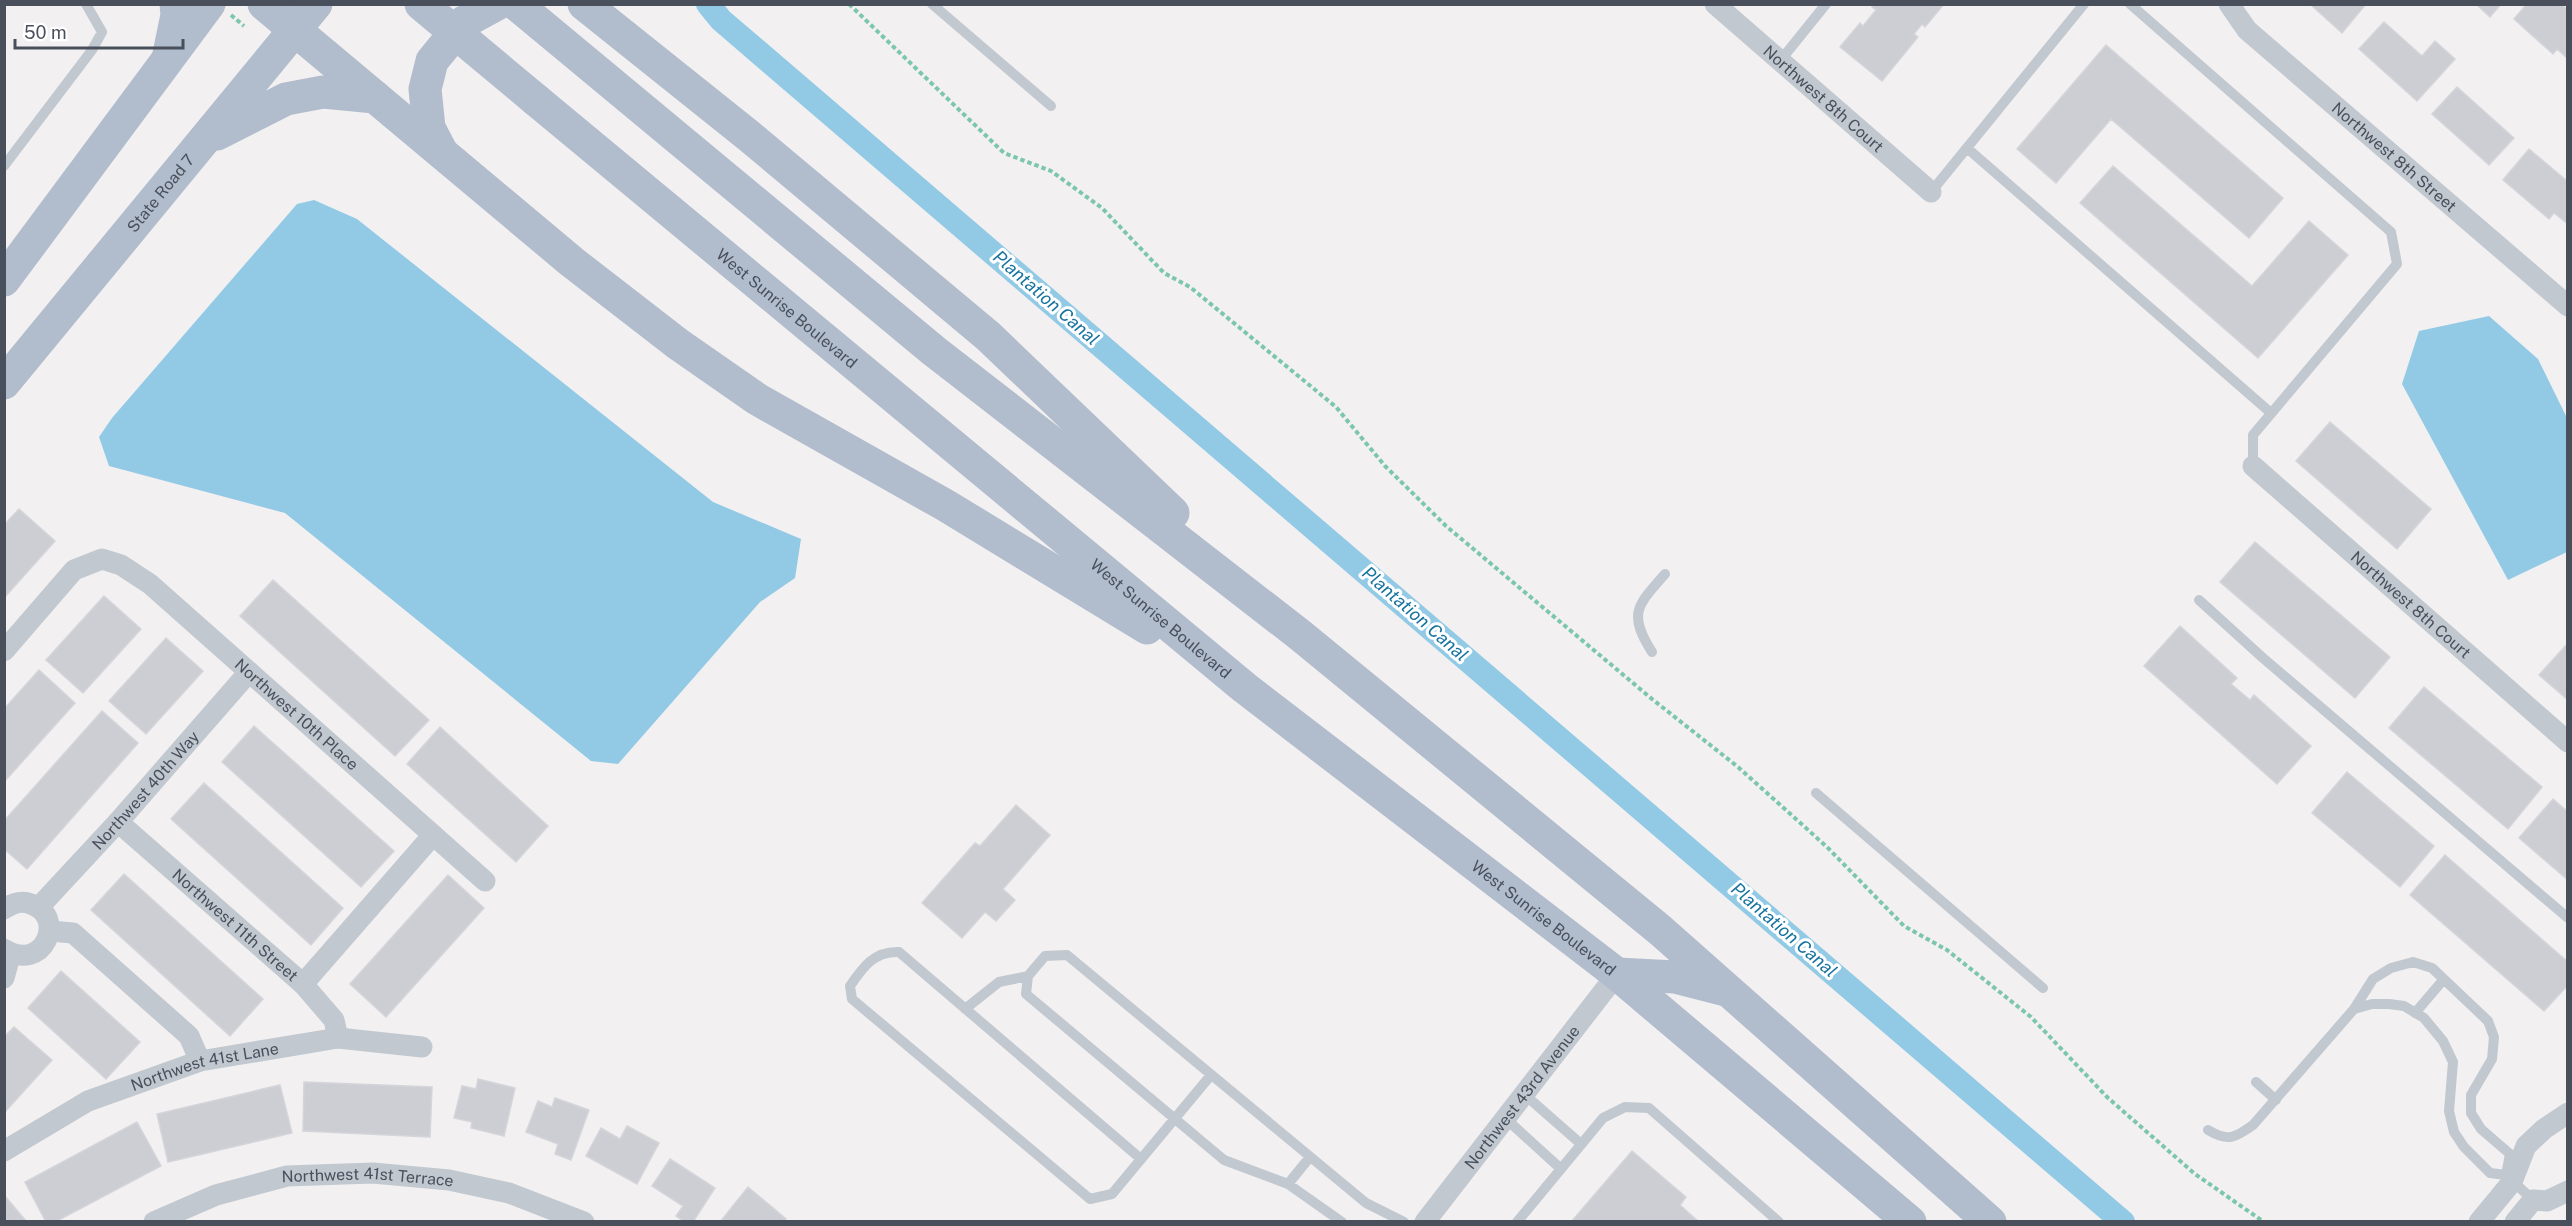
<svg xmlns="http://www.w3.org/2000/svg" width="2572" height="1226" font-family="'Public Sans',sans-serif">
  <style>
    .water { fill: #92cae6 }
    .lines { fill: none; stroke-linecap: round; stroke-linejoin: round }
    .canal { stroke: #92cae6; stroke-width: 24 }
    .building { fill: #cdced4; stroke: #d4d5da; stroke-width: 1.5 }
    .path { stroke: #7cc7ab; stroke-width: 4; stroke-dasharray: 4.5 3; stroke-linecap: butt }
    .lane { stroke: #c1c8d0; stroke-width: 10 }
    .street { stroke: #c1c8d0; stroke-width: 21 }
    .primary { stroke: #b1bccc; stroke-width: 33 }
    .primary-bridge { stroke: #b1bccc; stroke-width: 33 }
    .labels { text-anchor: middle; stroke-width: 6; stroke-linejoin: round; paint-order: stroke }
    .street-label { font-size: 16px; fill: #49505c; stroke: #fff }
    .water-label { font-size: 18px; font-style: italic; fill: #1773a0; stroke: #fff }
  </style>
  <rect width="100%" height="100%" fill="#f2f0f0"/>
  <path class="water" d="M314,200l43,19 356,283 88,37 -6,39 -35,24 -142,162 -27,-3 -306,-248 -176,-47 -10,-29 13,-19 185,-214z
    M2489,316l49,43 29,59v134l-59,28 -106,-196 17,-53z"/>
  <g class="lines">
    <path class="canal" d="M708,4l13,16 1402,1202"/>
  </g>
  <path class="building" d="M1874,4h70l-19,23 -3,-3 -8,10 4,3 -36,44 -42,-34 20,-24 3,3 13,-16 -4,-3z
    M2310,4h56l-24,29z
    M2476,4h25l-11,13z
    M2527,4h34l7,6v49l-11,-10 -4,5 -39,-35z
    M2384,22l38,34 13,-15 20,18 -38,42 -58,-52z
    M2106,45l177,153 -34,40 -138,-119 -55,64 -39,-34z
    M2457,87l57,51 -25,27 -57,-51z
    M2529,149l37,31 2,-2v46l-14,-11 -5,6 -46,-39z
    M2113,166l139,120 57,-65 39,34 -90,103 -178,-155z
    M2330,422l101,87 -34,40 -101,-88z
    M19,509l36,32 -51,57v-73z
    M2255,542l135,115 -35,41 -135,-116z
    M273,580l156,140 -34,36 -155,-140z
    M104,596l37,33 -58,64 -37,-33z
    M2180,626l57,52 -6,6 19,16 4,-5 57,51 -34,38 -133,-118z
    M166,638l37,33 -57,63 -37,-33z
    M2568,643v57l-29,-25z
    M39,670l36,33 -71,79v-73z
    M2424,687l118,100 -34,42 -119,-101z
    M102,711l36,32 -111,126 -23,-20v-28z
    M254,726l140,125 -33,36 -139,-125z
    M440,727l108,99 -32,36 -109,-98z
    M2347,772l87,74 -34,41 -88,-74z
    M204,783l139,125 -32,37 -140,-126z
    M2553,799l15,13v68l-49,-42z
    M1016,805l34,30 -47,54 12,11 -19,21 -11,-9 -23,26 -40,-35 53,-60 5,3z
    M2445,855l123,107v23l-24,26 -134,-116z
    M124,874l139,125 -33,37 -139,-126z
    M448,875l36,33 -98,109 -36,-33z
    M61,971l79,71 -34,37 -78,-71z
    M14,1027l38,33 -48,53v-76z
    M478,1079l37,9 -11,48 -33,-8 1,-6 -18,-4 8,-32 14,3z
    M304,1082l128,5 -2,50 -127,-6z
    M280,1085l12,48 -124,29 -11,-48z
    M555,1098l34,12 -18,50 -16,-6 3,-10 -32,-12 12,-31 14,6z
    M137,1122l24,44 -106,56h-9l-21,-40z
    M627,1126l32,17 -22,41 -51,-28 15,-28 19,11z
    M1632,1151l54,46 -6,8 19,17h-128z
    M670,1159l45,29 -22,34h-8l-9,-6 7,-10 -31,-20z
    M748,1187l38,32 -2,3h-64z
    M4,1195l23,27h-23z"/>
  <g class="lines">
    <path class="path" d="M849,4l155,149 47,18 51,37 62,65 26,14 146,120 49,59 61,60 206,173 86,68 89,80 77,79 43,24 84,67 77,81 87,76 69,48
      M231,15l13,11"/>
    <path class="lane" d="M932,4l119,102
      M2130,4l261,228 6,32 -144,171v31
      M1780,61l46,-57
      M1967,148l304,265
      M4,166l88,-116 10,-18 -16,-28
      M1931,192l153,-188
      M2199,600l64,58 305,260
      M1652,652c-25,-39 -14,-47 13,-78
      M1816,793l227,195
      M965,1009l34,-27 29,-6
      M2354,1009l18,-5h17l15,2 20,12 19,23 10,21 -4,49 5,21 10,15 26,26 16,2 27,25
      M2415,1013l29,-34
      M2256,1082l20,18
      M1524,1094l57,50
      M1505,1118l56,51
      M2208,1130c20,12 27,8 45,-5l101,-116 19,-30 18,-11 22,-6 19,6 56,53 6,16 -2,22 -21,36v18l10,16 29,25 -4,21
      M1141,1159l-242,-207c-25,-1 -36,15 -49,34l2,13 238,200 22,-5 99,-119
      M1288,1184l22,-27
      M1342,1222l-54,-38 -64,-24 -198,-166 2,-18 17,-20 22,-1 299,248 38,19
      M1517,1222l86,-104 22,-11 24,1 130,114"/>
    <g class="street">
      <path id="s1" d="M1715,4l216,188"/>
      <path id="s2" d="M2229,4l18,26 321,276"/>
      <path id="s3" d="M2253,466l315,276"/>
      <path id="s4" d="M4,651l70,-81 28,-11 19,6 29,19 335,297"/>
      <path id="s5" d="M118,822l185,162 31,36 4,18"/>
      <path id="s6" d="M39,907l79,-85 131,-150"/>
      <path d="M4,909c9,-6 17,-9 27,-5 37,13 12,70 -27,45"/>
      <path d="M50,931l23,2 116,103 11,25"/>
      <path d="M4,978l7,-25"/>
      <path d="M303,984l130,-149"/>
      <path id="s7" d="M4,1151l84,-50 112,-40 138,-23 84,9"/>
      <path id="s8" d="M154,1222l62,-27 71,-19 86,-3 76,7 60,13 75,29"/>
      <path id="s9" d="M1425,1222l192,-248"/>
      <path d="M2479,1222l33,-40 14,-36 18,-17 24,-16"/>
      <path d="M2515,1222l18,-22 14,1 21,-10"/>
    </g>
    <g class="primary">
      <path d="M264,4l308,258 106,82 79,55 188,106 202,123"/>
      <path d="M516,4l418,347 366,284 360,295 330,292"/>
      <path d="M584,4l165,132 239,200 185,177"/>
      <path d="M169,54l8,-39 -1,-11"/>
      <path id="s10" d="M536,100l709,588 372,286 293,248"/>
      <path d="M217,134l69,-35 37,-7 52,5"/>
      <path d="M441,151l-12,-23 -4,-39 7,-28 32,-39 33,-18"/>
      <path d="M4,280l205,-276"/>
      <path id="s11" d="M4,383l312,-379"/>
      <path d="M1617,974l58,3 47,12"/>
    </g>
    <path class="primary-bridge" d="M421,4l115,96"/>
  </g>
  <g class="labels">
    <g class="street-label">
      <text dy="6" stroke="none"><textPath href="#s1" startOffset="144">Northwest 8th Court</textPath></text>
      <text dy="6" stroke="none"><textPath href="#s2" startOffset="226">Northwest 8th Street</textPath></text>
      <text dy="6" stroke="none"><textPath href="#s11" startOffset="246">State Road 7</textPath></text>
      <text dy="6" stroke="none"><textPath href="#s10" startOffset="326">West Sunrise Boulevard</textPath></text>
      <text dy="6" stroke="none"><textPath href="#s3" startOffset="210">Northwest 8th Court</textPath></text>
      <text dy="6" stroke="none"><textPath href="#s10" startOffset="812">West Sunrise Boulevard</textPath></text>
      <text dy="6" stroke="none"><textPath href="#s4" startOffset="388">Northwest 10th Place</textPath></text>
      <text dy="6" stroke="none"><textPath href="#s6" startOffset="158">Northwest 40th Way</textPath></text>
      <text dy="6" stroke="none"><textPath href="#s10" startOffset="1298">West Sunrise Boulevard</textPath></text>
      <text dy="6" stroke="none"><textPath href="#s5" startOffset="156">Northwest 11th Street</textPath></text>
      <text dy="6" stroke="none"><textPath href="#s7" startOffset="220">Northwest 41st Lane</textPath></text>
      <text dy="6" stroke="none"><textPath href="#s9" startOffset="158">Northwest 43rd Avenue</textPath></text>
      <text dy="6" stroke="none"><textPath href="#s8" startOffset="222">Northwest 41st Terrace</textPath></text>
    </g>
    <g class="water-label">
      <text transform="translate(1046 298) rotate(41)" y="6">Plantation Canal</text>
      <text transform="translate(1415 614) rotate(41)" y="6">Plantation Canal</text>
      <text transform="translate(1784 930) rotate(41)" y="6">Plantation Canal</text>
    </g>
  </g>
  <rect width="2572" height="1226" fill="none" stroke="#49505c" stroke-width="12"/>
  <path d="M15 39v9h168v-9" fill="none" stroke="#49505c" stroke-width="3"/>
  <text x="24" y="39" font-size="18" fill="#49505c" stroke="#ffffff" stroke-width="4.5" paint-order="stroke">50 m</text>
</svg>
